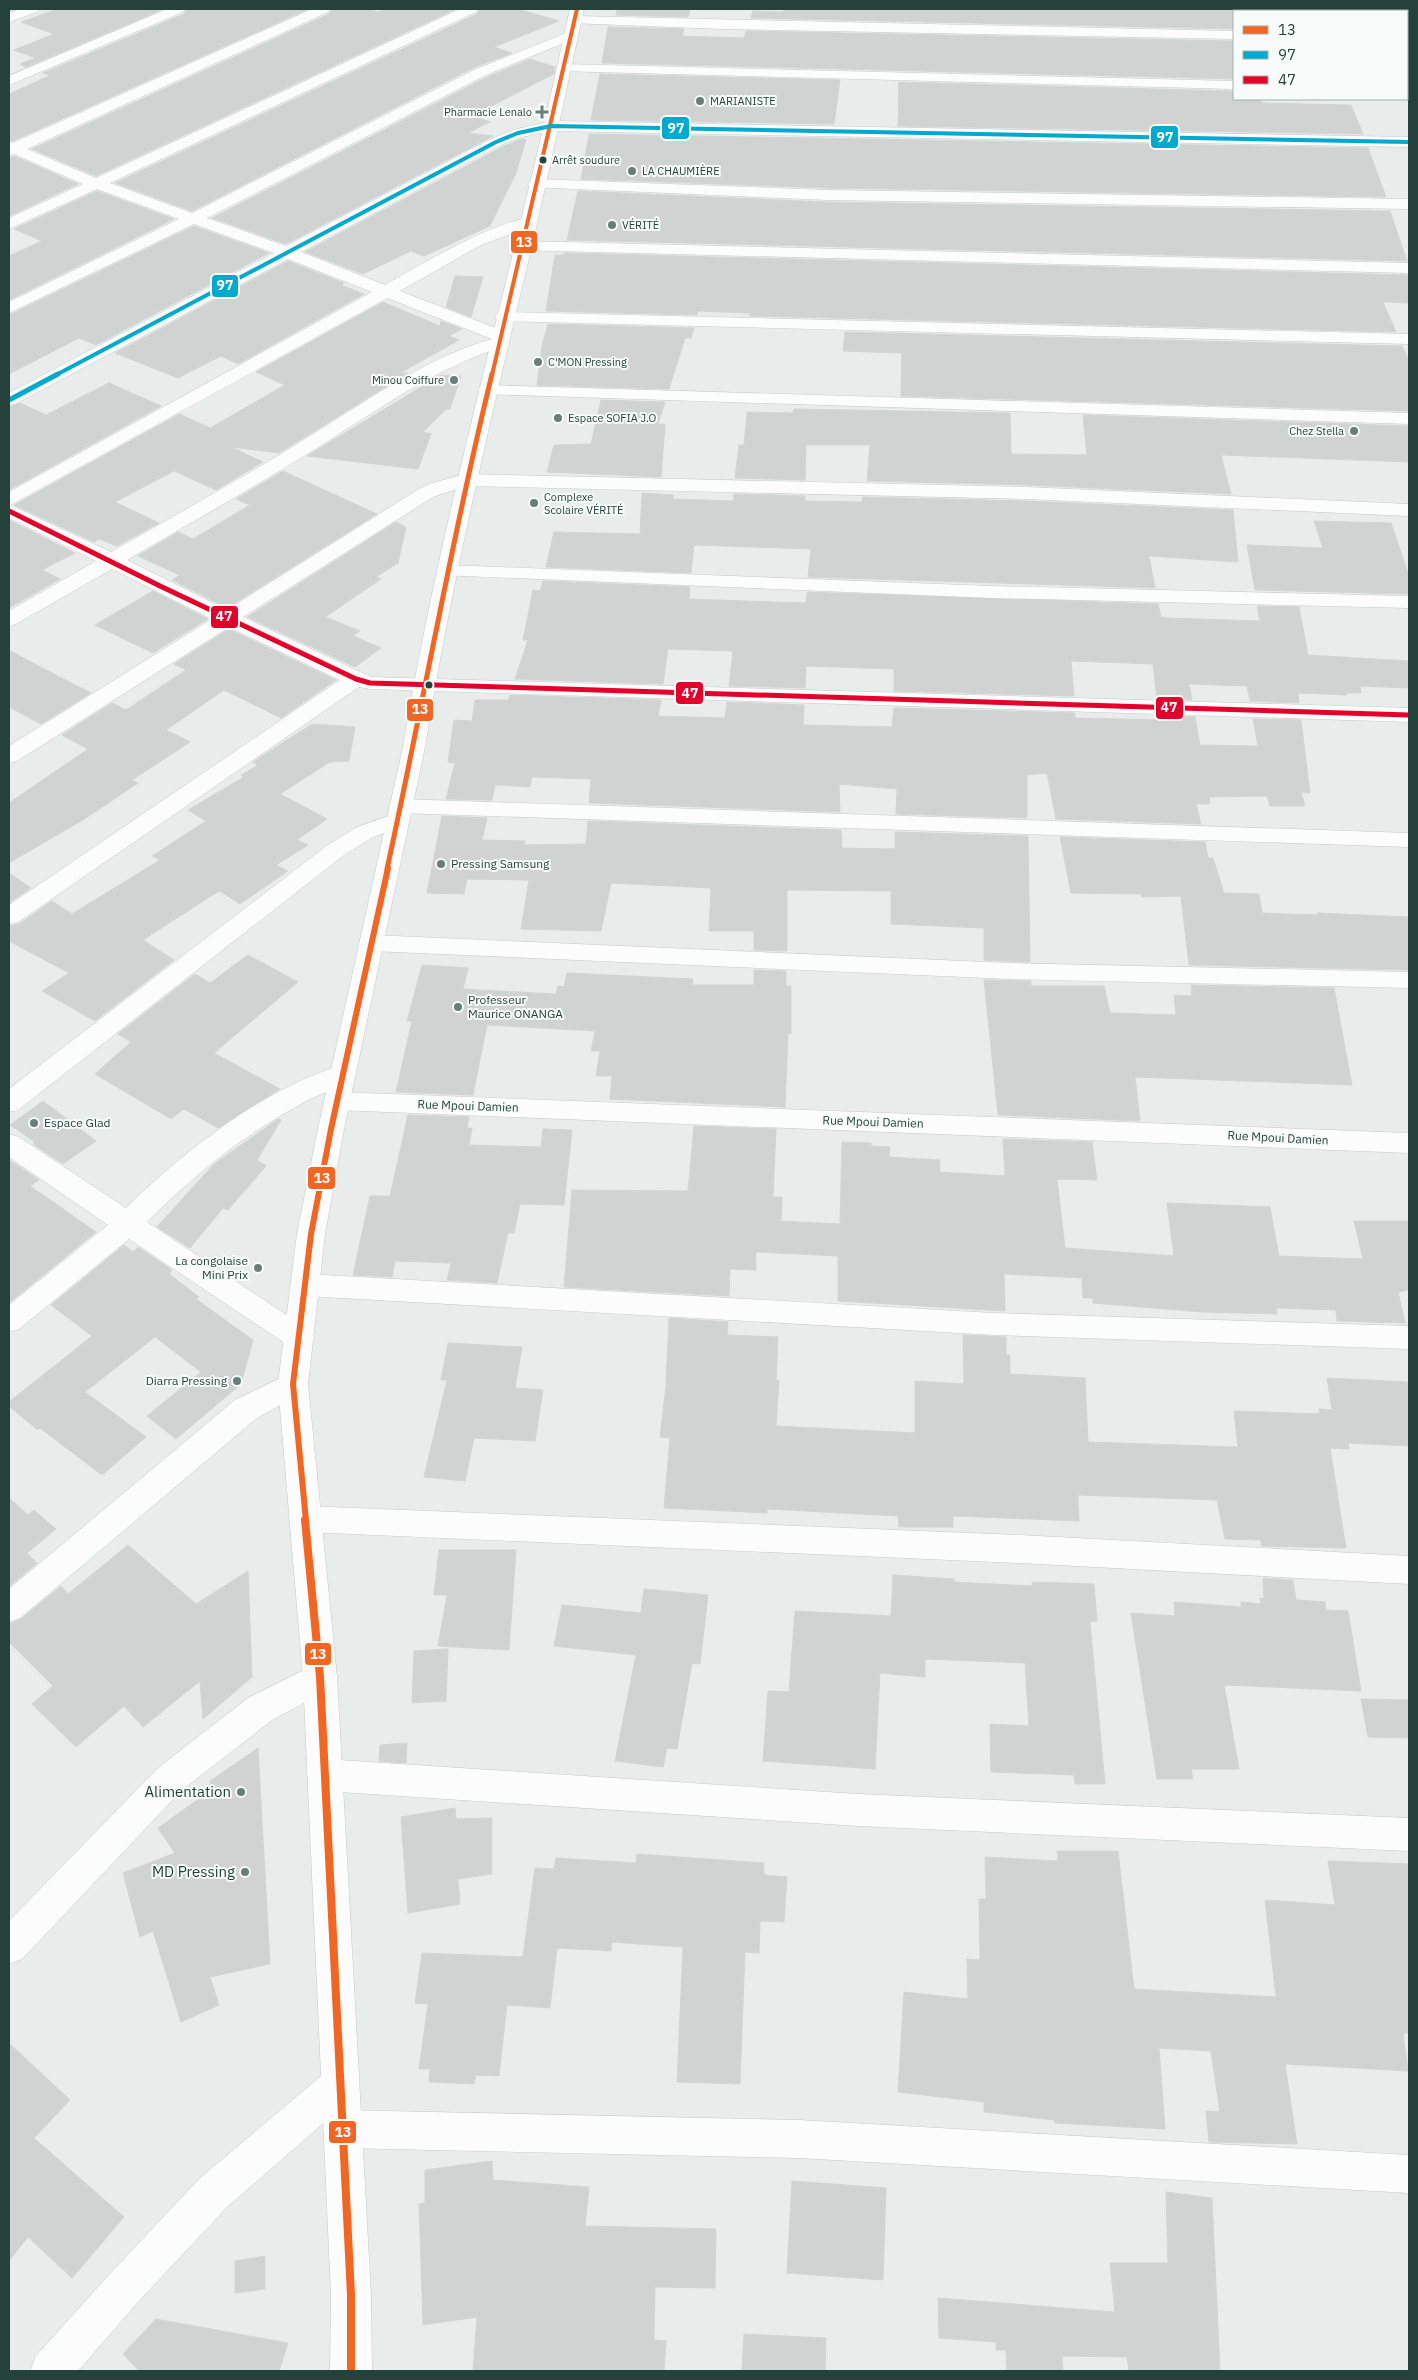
<svg xmlns="http://www.w3.org/2000/svg" width="1418" height="2380" font-family="'IBM Plex Sans',sans-serif">
  <style>
    .building { fill: #cfd4d2; stroke: #d1d6d4 }
    .lines { fill: none; stroke-linecap: round; stroke-linejoin: round }
    .minor-casing { stroke: #c5cac8; stroke-width: 1 }
    .secondary-casing { stroke: #c3cbc8; stroke-width: 1 }
    .minor { fill: #fcfcfc; fill-rule: evenodd }
    .secondary { fill: #fcfcfc; fill-rule: evenodd }
    .bus-1-far3-casing { stroke: #f7fbf9; stroke-width: 5.5 }
    .bus-1-far2-casing { stroke: #f7fbf9; stroke-width: 8 }
    .bus-1-far1-casing { stroke: #f7fbf9; stroke-width: 10 }
    .bus-1-casing { stroke: #f7fbf9; stroke-width: 12 }
    .bus-2-far1-casing { stroke: #f7fbf9; stroke-width: 5.5 }
    .bus-2-casing { stroke: #f7fbf9; stroke-width: 8 }
    .bus-3-casing { stroke: #f7fbf9; stroke-width: 8 }
    .bus-1-far3 { stroke: #f26522; stroke-width: 4 }
    .bus-1-far2 { stroke: #f26522; stroke-width: 5 }
    .bus-1-far1 { stroke: #f26522; stroke-width: 6 }
    .bus-1 { stroke: #f26522; stroke-width: 8 }
    .bus-2-far1 { stroke: #00a9ce; stroke-width: 4 }
    .bus-2 { stroke: #00a9ce; stroke-width: 5 }
    .bus-3 { stroke: #e4002b; stroke-width: 5 }
    .poi-dot { fill: #697e78; stroke: #f7fbf9; stroke-width: 2 }
    .bus-dot { fill: #24423a; stroke: #f7fbf9; stroke-width: 2 }
    .labels { text-anchor: middle; stroke-width: 4; stroke-linejoin: round; paint-order: stroke }
    .far-poi-label { font-size: 11px; fill: #24423a; stroke: #f7fbf9; text-anchor: start }
    .bus-label { font-size: 11px; fill: #24423a; stroke: #f7fbf9; text-anchor: start }
    .poi-label { font-size: 12px; fill: #24423a; stroke: #f7fbf9; text-anchor: start }
    .street-label { font-size: 12px; fill: #24423a; stroke: #f7fbf9 }
    .near-poi-label { font-size: 15px; fill: #24423a; stroke: #f7fbf9; text-anchor: end }
    .line-badge { stroke: #f7fbf9; stroke-width: 2 }
    .badge-label { font-size: 14px; text-anchor: middle; font-weight: bold; fill: #fff }
  </style>
  <rect width="100%" height="100%" fill="#e8edeb"/>
  <path class="building" d="M58,9h105l-137,58 -6,-3 16,-6 -22,-8 40,-16 -33,-12z
    M187,9h121l-295,132 -4,-1v-46l42,-19 -8,-2 141,-59z
    M332,9h36l10,3 7,-3h71l-360,167 -64,-27 297,-135z
    M480,9h38l41,12 -65,26 18,6 -39,15 -281,143 -77,-28 362,-169z
    M617,9h73l-2,8 -72,-2z
    M784,9h450v20l-483,-11 2,-7 30,1z
    M608,27l76,2 -2,7 62,2 2,-7 488,10v38l-632,-16z
    M530,59l25,8 -1,7 -82,42 18,6 -22,11 25,3 -207,108 -74,-26 273,-140z
    M600,74l240,6 -6,44 -243,-4z
    M899,82l335,9v8h26l2,4 89,2 12,29 -465,-8z
    M589,134l779,14 18,49 -559,-9 -246,-9z
    M521,139l5,1 -10,33 -26,53 -66,30 -13,-5 -48,23 -58,-22 197,-105z
    M14,156l64,28 -69,32v-58z
    M97,191l77,28 -165,81v-44l33,-15 -28,-12z
    M578,191l249,11 563,9 17,50 -840,-21z
    M194,226l75,27 -173,92 -17,-7 -70,36v-59z
    M564,253l845,22v28l-26,-1 13,30 -646,-16v-3l-52,-2 -1,4 -151,-4 9,-56h9z
    M288,261l56,22 -3,2 23,9 -126,70 -17,-8 -43,22 -63,-25z
    M455,276l28,1 -12,40 -25,-10z
    M383,302l57,24 1,-5 21,8 -13,7 10,4 -59,33h8l-129,80 -48,-6 32,15 -47,28 -42,-19 -59,31 44,21 -42,23 -18,-7 -5,3 -80,-37 165,-91 31,14 75,-43 -29,-13z
    M548,324l146,4 -3,10h-6l-16,51 -132,-4 5,-39z
    M845,332l557,14 7,15v50l-508,-15 1,-43 -59,-2z
    M441,375l20,1 -11,33h-4l-23,23 8,2 -13,35 -111,-13z
    M109,383l52,23 -152,84v-83l11,-4 26,12z
    M601,400l64,2 -7,22h7l-4,53 -114,-5 7,-27 37,-1z
    M794,409l216,4 1,41 76,1 -4,-40 326,11v36l-188,-7 10,39 -205,-9 -159,-4 3,-36h-64l-1,35 -70,-2 4,-33h5l3,-33 46,1z
    M283,471l94,43 -150,94 -55,-28 8,-5 -42,-19 40,-24 15,7 57,-34 -14,-6z
    M642,493l31,2v4l60,2 1,-7 71,2v5l57,1 1,-5 163,4 207,9 5,52 -89,-6 6,32 -347,-11 3,-28 -117,-4 -3,28 -145,-6 8,-35 86,2z
    M9,520l66,33 -33,17 18,9 -51,29z
    M1314,521l77,2 18,53v18l-154,-4 -8,-45 76,3z
    M396,522l10,5 -8,36 -22,14 5,2 -56,38 35,14 -7,5 28,12 -26,19 -108,-50z
    M543,581l147,6 -1,12 117,4 1,-11 351,12 3,13 6,1 93,3 -3,-15 42,1 9,48 101,6v27l-49,-2 1,7h-15l1,2 -49,-2 1,10 -49,-2 -3,-15 -58,-2 3,16 -35,-1 -4,-35 -82,-3 3,35 -180,-5v-22l-88,-3 -1,22 -76,-2 4,-35 -65,-2 -5,35 -148,-5 13,-39h-5l10,-50 7,1z
    M153,591l55,28 -55,34 -58,-28z
    M229,629l107,51 -55,38 -57,-28 -58,40 24,12 -58,38 6,3 -52,35 -77,45v-60l79,-54 -26,-14 50,-32 14,7 60,-40 -12,-6z
    M9,650l39,21 43,22 -50,31 -32,-17z
    M510,695l151,5 -3,16 67,2 2,-16 77,3 -1,20 89,2 2,-19 181,5v5l84,2 -1,-4 37,1 5,28 58,1 -5,-27 48,1 9,73 -9,-1 4,14h-35l-3,-10 -58,1 1,7h-14l5,20 -145,-5 -9,-46 -20,2v43l-131,-4 1,-25 -58,-5 1,28 -251,-9 2,-24 -59,-2 -2,10 -35,-2 -3,15 -46,-1 9,-36 -7,-1 6,-42 18,1 3,-21h33z
    M312,724l43,3 -6,34 -19,1 -50,32 47,25 -30,21 11,5 -32,20 12,6 -48,33 -20,-13 -6,3 -71,46 31,20 -79,61 -53,-30 27,-18 -60,-32v-15l10,-2 33,-23 20,13 88,-54 -8,-4 54,-35 -18,-11 56,-33 -3,-2 17,-10 -5,-3z
    M442,816l45,2 -5,22 43,1 -1,4 62,-1 2,-23 253,9 1,18 53,1v-17l133,4 2,126 -46,-2v-32l-93,-4v-33l-104,-1v61l-33,-1v-19h-45l2,-43 -100,-5 -10,48 -80,-2 8,-49 -62,-1 -3,15 -37,-1z
    M1060,837l145,5 3,16h5l11,35 35,1 3,19 55,2v-2l92,4v53l-220,-5 -8,-69 -39,1 -1,-3 -70,-1z
    M9,873l22,15 -22,15z
    M248,955l50,27 -84,71 66,36 -62,39 -34,-19 -13,10 -76,-45 36,-32 -13,-8 77,-60 15,9z
    M422,965l46,3 -5,21 93,5 2,-8 6,1 3,-14 126,6 -1,6h62v-15l32,1v15h5v48l-3,-1 -3,74 -175,-8 2,-23h-16l4,-25h-9l4,-20 -108,-6 -14,70 -77,-3 16,-71h-5z
    M984,980l47,1v5h73l6,27 66,2 -2,-20 18,1 -1,-11 143,3 18,97 -217,-8 5,44 -142,-6z
    M43,1101l53,40 -33,23 -30,-20 2,-2 -25,-17z
    M408,1115l61,2 -2,11h5l-3,17 72,2 2,-18 29,1 -8,75 -44,-1 -6,29h-6l-11,50 -50,-3 4,-17 -56,-2 -3,16 -39,-2 17,-79h20z
    M278,1119l3,1 -24,40 9,6 -38,44 -5,-2 -33,40 -33,-21 57,-63z
    M694,1126l82,3 -3,68h9l-1,24 59,3 2,-82 29,1v3l19,1 -1,10 51,3v12l65,4 -2,-37 89,3 5,38 -40,-1 8,69 109,8 -7,-53 103,4 9,49 84,3 -9,-38h55v69l-11,2 7,31 -68,-2 -1,-11 -60,-2 1,6 -74,-2 -110,-9v-5h-10l-1,-20 -78,-4 1,37 -167,-10v-45l-82,-4v18l-26,-1 -1,27 -165,-9 8,-97 116,1z
    M11,1161l28,19 -9,6 66,46 -87,71v-141z
    M124,1245l9,7 5,-5 34,23 -3,4 30,23 -3,2 57,41 -12,44 -65,55 -29,-23 54,-44 -46,-35 -70,55 61,45 -44,38 -62,-47 -2,2 -29,-24v-4l83,-66 -41,-31z
    M669,1318l59,4 -1,13 51,2 -2,43h3l-3,46 139,7v-52l49,3 -1,-49 43,2v18h4v19l75,4 3,64 150,5 -4,-36 86,3 -1,-5 13,1 -5,-32 82,4v64l-61,-3 1,6 -19,-1 16,100 -85,-2v-6l-36,-1 -8,-39 -139,-5 1,26 -126,-5v11h-54l-1,-11 -131,-7v4l-103,-5 6,-70 -10,-1 6,-51z
    M448,1343l74,4 -7,41 28,2 -8,51 -61,-3 -9,43 -41,-4 23,-97h-6z
    M9,1498l19,17 6,-5 22,19 -29,24 10,10 -28,24z
    M128,1545l68,59 52,-33 4,106 -49,42 -3,-38 -57,46 -19,-21 -48,41 -44,-43 21,-18 -44,-44v-18l12,-5 40,-33 7,8z
    M439,1550h77l-7,100 -71,-4 9,-51h-13z
    M893,1575l61,4v3l78,4v-4l62,2 3,37 -7,1 15,162h-30l-1,-9 -83,-3 -1,-48 39,2 -4,-63 -100,-4v18l-45,-4 -5,96 -112,-8 5,-70 21,1 6,-81 96,5z
    M1263,1578l30,2 3,20 29,2 1,8 22,1 13,80 -137,-6 15,84h-48l2,10h-36l-26,-166 44,3 -1,-14 67,5v-5l20,2 -1,-6 4,1z
    M644,1589l64,6 -8,69 -8,-1 -15,86 -10,-1 -4,19 -48,-6 21,-106 -82,-9 8,-41 79,8z
    M448,1649l-2,52 -34,2 2,-52z
    M1361,1699l48,1v38l-41,-1z
    M407,1743l-1,20 -27,-2 1,-16z
    M258,1748l12,216 -60,13 9,28 -38,17 -28,-91 -13,6 -17,-64 52,-20 -17,-25 53,-38 -1,-9z
    M455,1808l1,11 36,-1v56l-34,5 2,25 -52,9 -7,-96z
    M1057,1851h61l16,138 142,8 -11,-97 70,5 -7,-44 81,3v169h-6l5,38 -123,-7 12,80 -88,-2 -3,-31 14,1 -9,-61 -52,-3 6,81 -110,-6 -1,-3 -70,-8v-10l-86,-10 6,-100 64,7 -1,-40 13,1 -1,-61h7l-1,-42 73,4z
    M637,1854l127,9v12l23,2 -3,45 -24,-1 -1,32 -14,-1 -5,132 -63,-2 6,-135 -71,-5 -1,9 -54,-3 -7,60 -43,-3 -8,71 -23,-1 -2,9 -45,-2 1,-13h-11l9,-65 -13,-1 7,-50 101,4 12,-89 19,1 2,-11 80,5z
    M9,2043l61,57 -36,38 90,79 -52,61 -44,-41 -19,24z
    M492,2161l1,19 96,7 -4,39 131,3 -1,59 -60,-1 -1,53 12,1 -2,30h-191l4,-54 -54,8 -4,-121 6,-1v-33z
    M792,2181l94,7 -3,92 -96,-7z
    M1166,2192l46,6 8,173h-91l-2,-14 -65,-1 1,15h-56l-1,-21h-10v-8l-57,-4 -1,-40 177,14 -5,-49h58z
    M265,2256v33l-30,4v-32z
    M156,2319l132,24 -9,28h-140l-16,-17z
    M744,2334l82,4 -1,33h-83z"/>
  <g class="lines">
    <g class="minor-casing">
      <path id="minor" d="M20,9h19l-2,3 -28,10v-9z
        M167,9h18l-2,3 -174,73v-9z
        M312,9h18l-2,3 -301,137 69,29 364,-169h18l-2,3 -366,171 82,30 282,-143 97,-39 5,1 2,3 -2,3 -92,38 -277,142 79,28 205,-107 22,-9 38,-9 858,16v10l-858,-16 -29,6 -21,8 -200,107 84,33c26,-15 124,-73 150,-66l2,3 -2,3 -54,20 -81,46 106,41 3,10 -3,4c-69,20 -129,65 -189,102 -63,39 -127,75 -190,112l100,50 192,-121 13,-6 34,-9 560,13 383,17v12l-383,-17 -560,-13 -33,11 -190,120 128,60 1038,31v14l-1039,-33 -11,-2 -341,235 -9,2v-19l331,-225 -111,-53 -212,134 -8,2v-17l203,-127 -100,-50 -96,55 -7,2v-15l87,-50 -87,-43v-26l363,-200 -84,-33 -273,145 -6,1v-12l265,-140 -80,-29 -185,89v-11l170,-83 -82,-30 -88,40v-11l74,-34 -69,-30 -5,2v-14l4,1zM387,298l105,41c-68,19 -127,64 -187,100 -64,40 -129,76 -194,113l-101,-47z
        M575,16l659,15v8l-512,-10 -152,-6 -2,-3 2,-3z
        M1407,34h2v8h-2z
        M563,64l671,17v8l-676,-18 -2,-3z
        M1407,84h2v8h-2z
        M536,179l291,11 582,9v10l-582,-9 -297,-13 -2,-3 2,-3z
        M522,241l887,22v10l-893,-23 -2,-4 2,-4z
        M504,312l905,22v10l-911,-23 -3,-4 3,-4z
        M487,385l922,28v11l-928,-30 -3,-4 3,-4z
        M447,565l544,21 418,10v12l-418,-10 -551,-23 -3,-4 3,-4z
        M401,799l1008,34v14l-1008,-34 -8,-2 -4,-5 4,-5z
        M398,813l8,2 4,5 -4,5 -33,12 -29,18 -326,255 -9,2v-23l319,-244 29,-18z
        M371,935l639,28 399,9v16l-399,-9 -639,-28 -9,-2 -3,-6 3,-6z
        M343,1065l9,2 4,7 -4,7c-19,8 -40,16 -58,27 -55,30 -103,70 -147,114l162,108 5,8 -5,8 -10,4 -10,-4 -160,-107 -110,90 -10,3v-27l99,-80 -99,-68v-23l10,3 107,71c58,-57 138,-120 217,-143z
        M337,1092l1072,41v20l-1072,-43 -9,-2 -4,-7 4,-7z
        M306,1274l688,39 415,13v23l-415,-14 -688,-39 -10,-3 -4,-8 4,-8z
        M293,1372l11,4 4,8 -4,8 -47,26 -237,200 -11,4v-33l226,-189z
        M305,1506l715,29 389,21v28l-389,-21 -715,-31 -11,-4 -5,-9 5,-9z
        M320,1662l12,4 5,11 -5,11 -60,32 -90,70 -160,169 -13,5v-43l149,-153 90,-70z
        M324,1759l534,35 551,24v33l-551,-25 -534,-35 -12,-5 -5,-11 5,-11z
        M339,2066l13,6 6,13 -6,13 -15,14 5,-2 457,10 610,35v38l-610,-35 -457,-10 -14,-5 -5,-14 3,-8 -98,85 -91,97 -59,68h-48l6,-15 73,-81 91,-97 126,-106z"/>
    </g>
    <g class="secondary-casing">
      <path id="secondary" d="M570,9h14c-16,72 -31,144 -47,215 -41,174 -84,347 -112,523l-81,382 -19,105 -17,150 29,293 34,618 1,76h-42l1,-76 -28,-618 -25,-293 19,-150 21,-105 85,-382c29,-177 75,-349 117,-523 18,-71 34,-143 50,-215z"/>
    </g>
    <use href="#minor" class="minor"/>
    <use href="#secondary" class="secondary"/>
    <g class="bus-1-far3-casing">
      <path id="bus-1-far3" d="M492,375l85,-366"/>
    </g>
    <g class="bus-1-far2-casing">
      <path id="bus-1-far2" d="M387,869c36,-165 65,-331 105,-495"/>
    </g>
    <g class="bus-1-far1-casing">
      <path id="bus-1-far1" d="M306,1521l-13,-137 18,-150 20,-105 57,-261"/>
    </g>
    <g class="bus-1-casing">
      <path id="bus-1" d="M305,1520l15,157 31,618v76"/>
    </g>
    <g class="bus-2-far1-casing">
      <path id="bus-2-far1" d="M56,375l440,-233 22,-9 33,-7 858,16"/>
    </g>
    <g class="bus-2-casing">
      <path id="bus-2" d="M9,400l49,-26"/>
    </g>
    <g class="bus-3-casing">
      <path id="bus-3" d="M9,511l151,75 196,93 14,4 1039,32"/>
    </g>
    <use href="#bus-1-far3" class="bus-1-far3"/>
    <use href="#bus-1-far2" class="bus-1-far2"/>
    <use href="#bus-1-far1" class="bus-1-far1"/>
    <use href="#bus-1" class="bus-1"/>
    <use href="#bus-2-far1" class="bus-2-far1"/>
    <use href="#bus-2" class="bus-2"/>
    <use href="#bus-3" class="bus-3"/>
  </g>
  <g class="poi-dot">
    <circle cx="700" cy="101" r="5"/>
    <path d="M539.5 104.5h5v5h5v5h-5v5h-5v-5h-5v-5h5z"/>
    <circle cx="632" cy="171" r="5"/>
    <circle cx="612" cy="225" r="5"/>
    <circle cx="538" cy="362" r="5"/>
    <circle cx="454" cy="380" r="5"/>
    <circle cx="558" cy="418" r="5"/>
    <circle cx="1354" cy="431" r="5"/>
    <circle cx="534" cy="503" r="5"/>
    <circle cx="441" cy="864" r="5"/>
    <circle cx="458" cy="1007" r="5"/>
    <circle cx="34" cy="1123" r="5"/>
    <circle cx="258" cy="1268" r="5"/>
    <circle cx="237" cy="1381" r="5"/>
    <circle cx="241" cy="1792" r="5"/>
    <circle cx="245" cy="1872" r="5"/>
  </g>
  <g class="bus-dot">
    <circle cx="543" cy="160" r="4.5"/>
    <circle cx="429" cy="685" r="4.5"/>
  </g>
  <g class="labels">
    <g class="far-poi-label">
      <text x="710" y="105">MARIANISTE</text>
      <text x="532" y="116" text-anchor="end">Pharmacie Lenalo</text>
      <text x="642" y="175">LA CHAUMIÈRE</text>
      <text x="622" y="229">VÉRITÉ</text>
      <text x="548" y="366">C'MON Pressing</text>
      <text x="444" y="384" text-anchor="end">Minou Coiffure</text>
      <text x="568" y="422">Espace SOFIA J.O</text>
      <text x="1344" y="435" text-anchor="end">Chez Stella</text>
      <text x="544" y="501">Complexe<tspan x="544" dy="13">Scolaire VÉRITÉ</tspan></text>
    </g>
    <g class="bus-label">
      <text x="552" y="164">Arrêt soudure</text>
    </g>
    <g class="poi-label">
      <text x="451" y="868">Pressing Samsung</text>
      <text x="468" y="1004">Professeur<tspan x="468" dy="14">Maurice ONANGA</tspan></text>
      <text x="44" y="1127">Espace Glad</text>
      <text x="248" y="1265" text-anchor="end">La congolaise<tspan x="248" dy="14">Mini Prix</tspan></text>
      <text x="227" y="1385" text-anchor="end">Diarra Pressing</text>
    </g>
    <g class="street-label">
      <text transform="translate(468 1106) rotate(2)" y="4">Rue Mpoui Damien</text>
      <text transform="translate(873 1122) rotate(2)" y="4">Rue Mpoui Damien</text>
      <text transform="translate(1278 1138) rotate(3)" y="4">Rue Mpoui Damien</text>
    </g>
    <g class="near-poi-label">
      <text x="231" y="1797">Alimentation</text>
      <text x="235" y="1877">MD Pressing</text>
    </g>
  </g>
  <g class="line-badge">
    <rect x="661" y="116" width="29" height="24" rx="5" fill="#00a9ce"/>
    <rect x="1150" y="125" width="29" height="24" rx="5" fill="#00a9ce"/>
    <rect x="510" y="230" width="28" height="24" rx="5" fill="#f26522"/>
    <rect x="211" y="274" width="28" height="24" rx="5" fill="#00a9ce"/>
    <rect x="210" y="605" width="29" height="24" rx="5" fill="#e4002b"/>
    <rect x="675" y="681" width="29" height="24" rx="5" fill="#e4002b"/>
    <rect x="1155" y="696" width="29" height="24" rx="5" fill="#e4002b"/>
    <rect x="406" y="698" width="28" height="24" rx="5" fill="#f26522"/>
    <rect x="307" y="1166" width="29" height="24" rx="5" fill="#f26522"/>
    <rect x="304" y="1642" width="28" height="24" rx="5" fill="#f26522"/>
    <rect x="328" y="2120" width="29" height="24" rx="5" fill="#f26522"/>
  </g>
  <g class="badge-label">
    <text x="676" y="133">97</text>
    <text x="1165" y="142">97</text>
    <text x="524" y="247">13</text>
    <text x="225" y="290">97</text>
    <text x="224" y="621">47</text>
    <text x="690" y="698">47</text>
    <text x="1169" y="712">47</text>
    <text x="420" y="714">13</text>
    <text x="322" y="1183">13</text>
    <text x="318" y="1659">13</text>
    <text x="343" y="2137">13</text>
  </g>
  <rect width="1418" height="2380" fill="none" stroke="#24423a" stroke-width="20"/>
  <rect x="1233" y="10" width="175" height="90" fill="#f7fbf9" stroke="#a3b1ad"/>
  <rect x="1243" y="26" width="25" height="8" fill="#f26522" stroke="#a3b1ad"/>
  <text x="1278" y="35" font-size="15" fill="#24423a">13</text>
  <rect x="1243" y="51" width="25" height="8" fill="#00a9ce" stroke="#a3b1ad"/>
  <text x="1278" y="60" font-size="15" fill="#24423a">97</text>
  <rect x="1243" y="76" width="25" height="8" fill="#e4002b" stroke="#a3b1ad"/>
  <text x="1278" y="85" font-size="15" fill="#24423a">47</text>
</svg>
